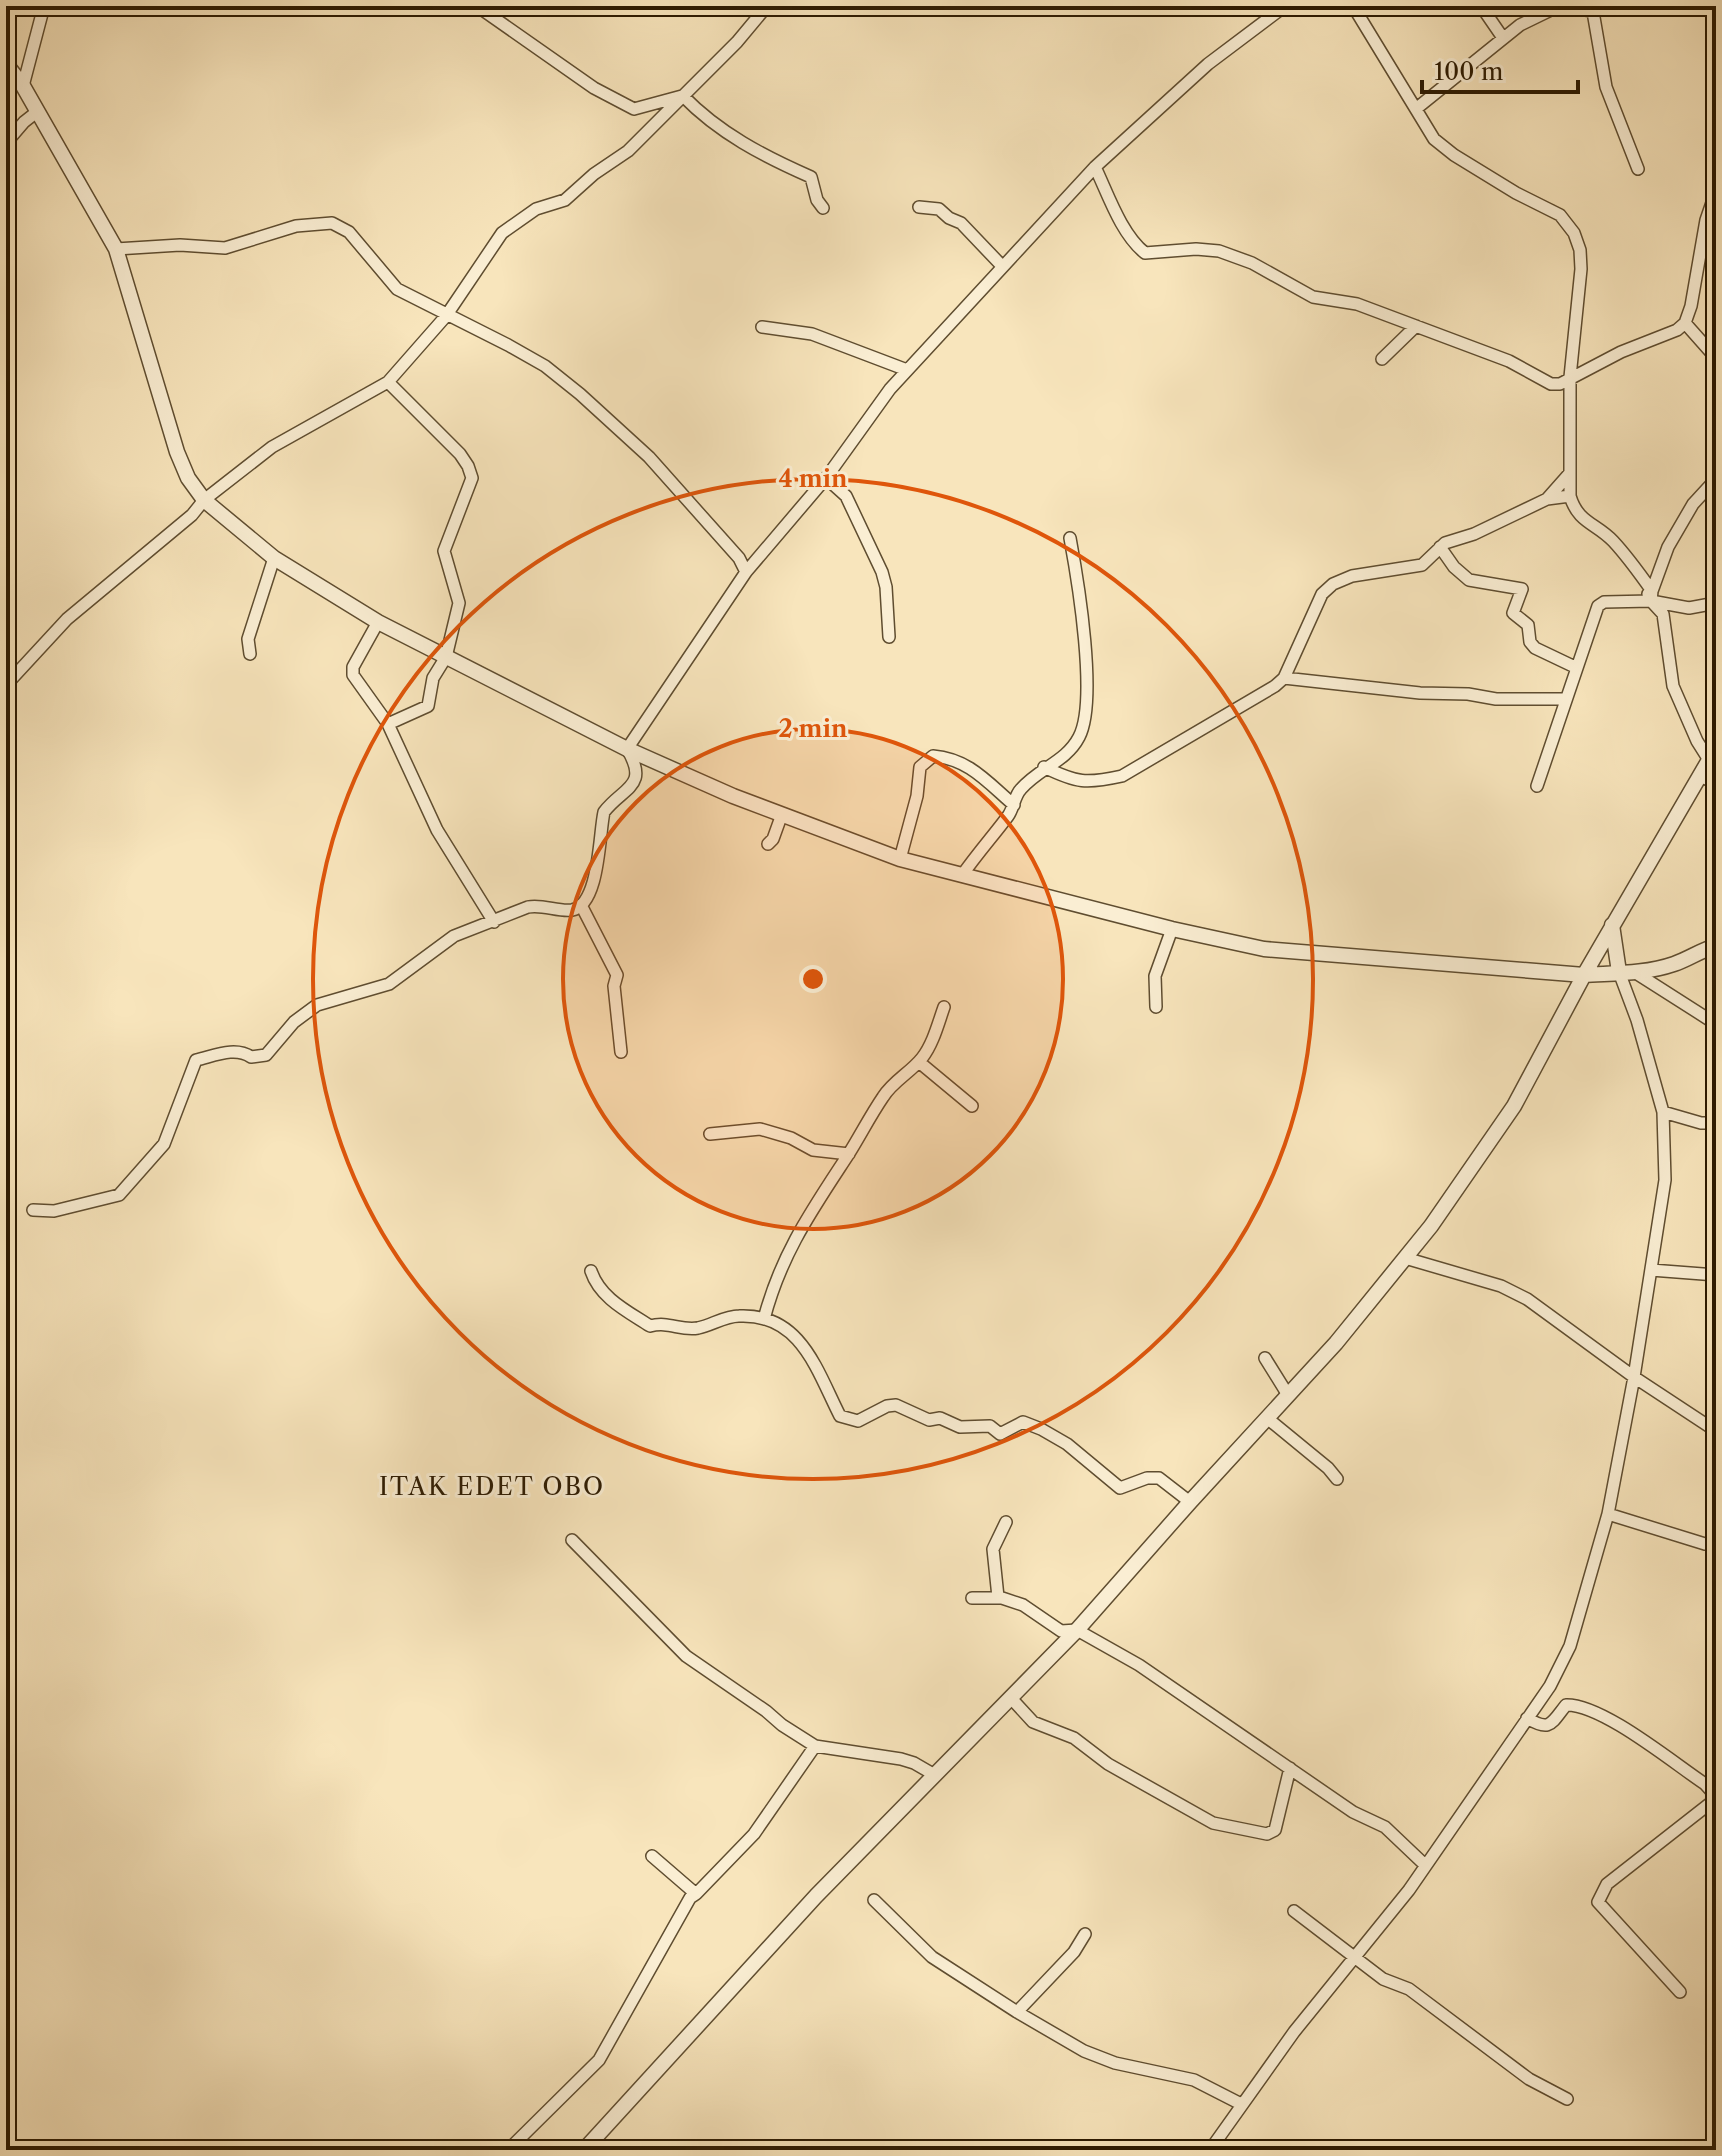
<svg xmlns="http://www.w3.org/2000/svg" width="1722" height="2156" font-family="'Libre Caslon Text',serif">
  <style>
    .lines { fill: none; stroke-linecap: round; stroke-linejoin: round }
    .minor-casing { stroke: #5f4d30; stroke-width: 14 }
    .tertiary-casing { stroke: #5f4d30; stroke-width: 17 }
    .minor { stroke: #faeed3; stroke-width: 11 }
    .tertiary { stroke: #faeed3; stroke-width: 14 }
    .ring { fill: none; stroke: #df560b; stroke-width: 4 }
    .labels { text-anchor: middle; stroke-width: 6; stroke-linejoin: round; paint-order: stroke }
    .quarter-label { font-size: 24px; letter-spacing: 2px; fill: #2c1a01; stroke: #faeed3 }
    .centre { fill: #df560b; stroke: #faeed3; stroke-width: 4 }
    .ring-label { font-size: 24px; text-anchor: middle; font-weight: bold; fill: #df560b; stroke: #faeed3; stroke-width: 6; stroke-linejoin: round; paint-order: stroke }
  </style>
  <rect width="100%" height="100%" fill="#f8e5bc"/>
  <filter id="stains"><feTurbulence type="fractalNoise" baseFrequency=".0025" numOctaves="4"/><feColorMatrix values="0 0 0 0 .2 0 0 0 0 .09 0 0 0 0 .02 0 0 0 .5 -.17"/></filter>
  <radialGradient id="worn" r=".72"><stop offset=".6" stop-color="#630" stop-opacity="0"/><stop offset="1" stop-color="#630" stop-opacity=".3"/></radialGradient>
  <g class="lines">
    <g class="minor-casing">
      <path id="minor" d="M477,6l117,82 40,21 48,-13
        M1353,6l81,133 20,16 62,38 44,22 14,18 6,17 1,19 -11,108v119c8,27 26,27 43,45 14,15 27,33 39,50l-1,10 38,7 27,-5
        M1481,6l22,32
        M1592,6l14,81 32,82
        M1558,7l36,4
        M23,86l21,-80
        M683,96c36,37 80,60 128,81l6,23 6,8
        M1417,108l103,-83 39,-19
        M6,143l18,-21 14,-11
        M1095,167c13,27 26,67 50,86l51,-4 23,2 33,12 61,34 44,7 152,57 42,23h9l61,-32 56,-22 8,-7 6,-17 15,-86 10,-29
        M919,207l20,2 10,9 12,5 41,43
        M116,249l64,-4 45,3 71,-22 36,-3 17,9 48,57 111,56 37,21 35,28 69,63 90,101 7,14
        M1685,323l31,35
        M762,327l50,7 95,36
        M1382,359l34,-33
        M388,382l72,72 8,12 4,12 -28,73 15,52 -13,54 -13,21 -5,28 -40,18 49,106 57,92
        M826,478l20,18 36,76 4,15 3,50
        M1547,499l23,-26
        M1440,547l14,20 15,13 53,9 -9,24 15,12 2,17 5,6 42,20
        M1648,594l4,-3 16,-44 25,-43 23,-25
        M378,622l-25,45v8l35,49
        M250,654l-2,-15 26,-81
        M1284,678l136,15 48,1 28,5h70
        M6,685l61,-66 125,-104 12,-15 68,-53 116,-65 58,-66 56,-83 34,-24 29,-9 29,-26 34,-23 109,-109 30,-36
        M1044,767c33,16 42,17 78,9l153,-90 9,-8 38,-84 11,-10 19,-8 70,-11 23,-22 29,-9 73,-35 23,-3
        M1699,776l17,7
        M1537,786l61,-180 6,-4 47,-1 12,13 10,72 24,55 12,19
        M768,844l5,-5 9,-25
        M900,859l17,-63 3,-29 13,-11c36,3 54,26 81,49
        M963,874c14,-20 30,-38 45,-58 6,-8 6,-20 13,-27 18,-21 45,-27 58,-52 19,-36 -1,-156 -9,-199
        M581,905l36,70 -3,11 7,66
        M1636,973l80,51
        M1156,1007l-1,-31 17,-47
        M919,1062l53,44
        M1663,1112l38,11h15
        M710,1134l50,-5 31,9 22,12 36,4
        M33,1210l21,1 65,-16 45,-51 32,-84c18,-4 39,-14 55,-3l15,-2 28,-33 23,-17 72,-21 65,-48 74,-29c15,-3 30,5 44,3 28,-5 27,-77 32,-98 19,-25 46,-25 23,-63l119,-177 80,-94 64,-89 205,-222 113,-103 77,-58
        M1405,1258l96,28 26,13 107,78 82,54
        M1651,1270l65,5
        M591,1271c9,27 36,40 59,55 19,-5 30,5 48,2 14,-3 27,-12 41,-12 62,-3 78,55 101,100l18,5 29,-15 9,-1 33,15 11,-2 20,9 30,-1 10,8 23,-12 18,7 26,15 53,44 27,-10h12l31,24
        M764,1319c17,-65 48,-109 84,-164 12,-19 22,-39 35,-58 10,-16 27,-24 39,-39 11,-14 16,-34 22,-51
        M1265,1358l23,37
        M1267,1418l61,50 9,11
        M1608,1514l97,30 11,1
        M572,1540l114,116 80,55 16,14 33,21 86,13 13,4 19,11
        M998,1597l-5,-48 13,-27
        M972,1598h30l21,7 38,26 16,-1 62,35 214,147 32,15 40,38
        M1010,1697l23,25 41,16 34,26 105,59 54,11 8,-4 15,-62
        M1527,1718c23,14 24,6 39,-13 36,-1 106,57 139,79l9,10 -1,7 -106,83 -9,18 82,90
        M652,1856l44,38 58,-60 61,-88
        M874,1900l58,57 85,55 67,39 31,12 79,17 47,24
        M1294,1911l89,68 26,10 120,90 38,20
        M1017,2012l57,-60 11,-18
        M508,2150l91,-90 91,-162 6,-4
        M1210,2150l84,-118 115,-142 141,-204 20,-40 38,-132 26,-137 31,-197 -2,-68 -26,-92 -18,-48"/>
    </g>
    <g class="tertiary-casing">
      <path id="tertiary" d="M6,64l17,22 93,163 61,203 11,26 16,22 70,58 104,64 249,127 106,47 167,63 272,70 92,20 320,26c30,-2 61,-1 90,-11 15,-5 27,-14 42,-18
        M1612,925l7,47
        M584,2150l232,-254 261,-266 113,-128 146,-159 95,-117 83,-120 70,-131 132,-227"/>
    </g>
    <use href="#minor" class="minor"/>
    <use href="#tertiary" class="tertiary"/>
  </g>
  <circle cx="813" cy="979" r="250" fill="#df560b" fill-opacity=".12"/>
  <g class="ring">
    <circle cx="813" cy="979" r="250"/>
    <circle cx="813" cy="979" r="500"/>
  </g>
  <g class="labels">
    <g class="quarter-label">
      <text x="492" y="1495">ITAK EDET OBO</text>
    </g>
  </g>
  <circle cx="813" cy="979" r="12" class="centre"/>
  <g class="ring-label">
    <text x="813" y="487">4 min</text>
    <text x="813" y="737">2 min</text>
  </g>
  <rect width="1722" height="2156" fill="none" stroke="#f8e5bc" stroke-width="32"/>
  <rect x="8" y="8" width="1706" height="2140" fill="none" stroke="#2c1a01" stroke-width="4"/>
  <rect x="16" y="16" width="1690" height="2124" fill="none" stroke="#2c1a01" stroke-width="2"/>
  <path d="M1422 80v12h156v-12" fill="none" stroke="#2c1a01" stroke-width="4"/>
  <text x="1434" y="80" font-size="24" fill="#2c1a01" stroke="#faeed3" stroke-width="6" paint-order="stroke">100 m</text>
  <rect width="100%" height="100%" filter="url(#stains)"/>
  <rect width="100%" height="100%" fill="url(#worn)"/>
</svg>
